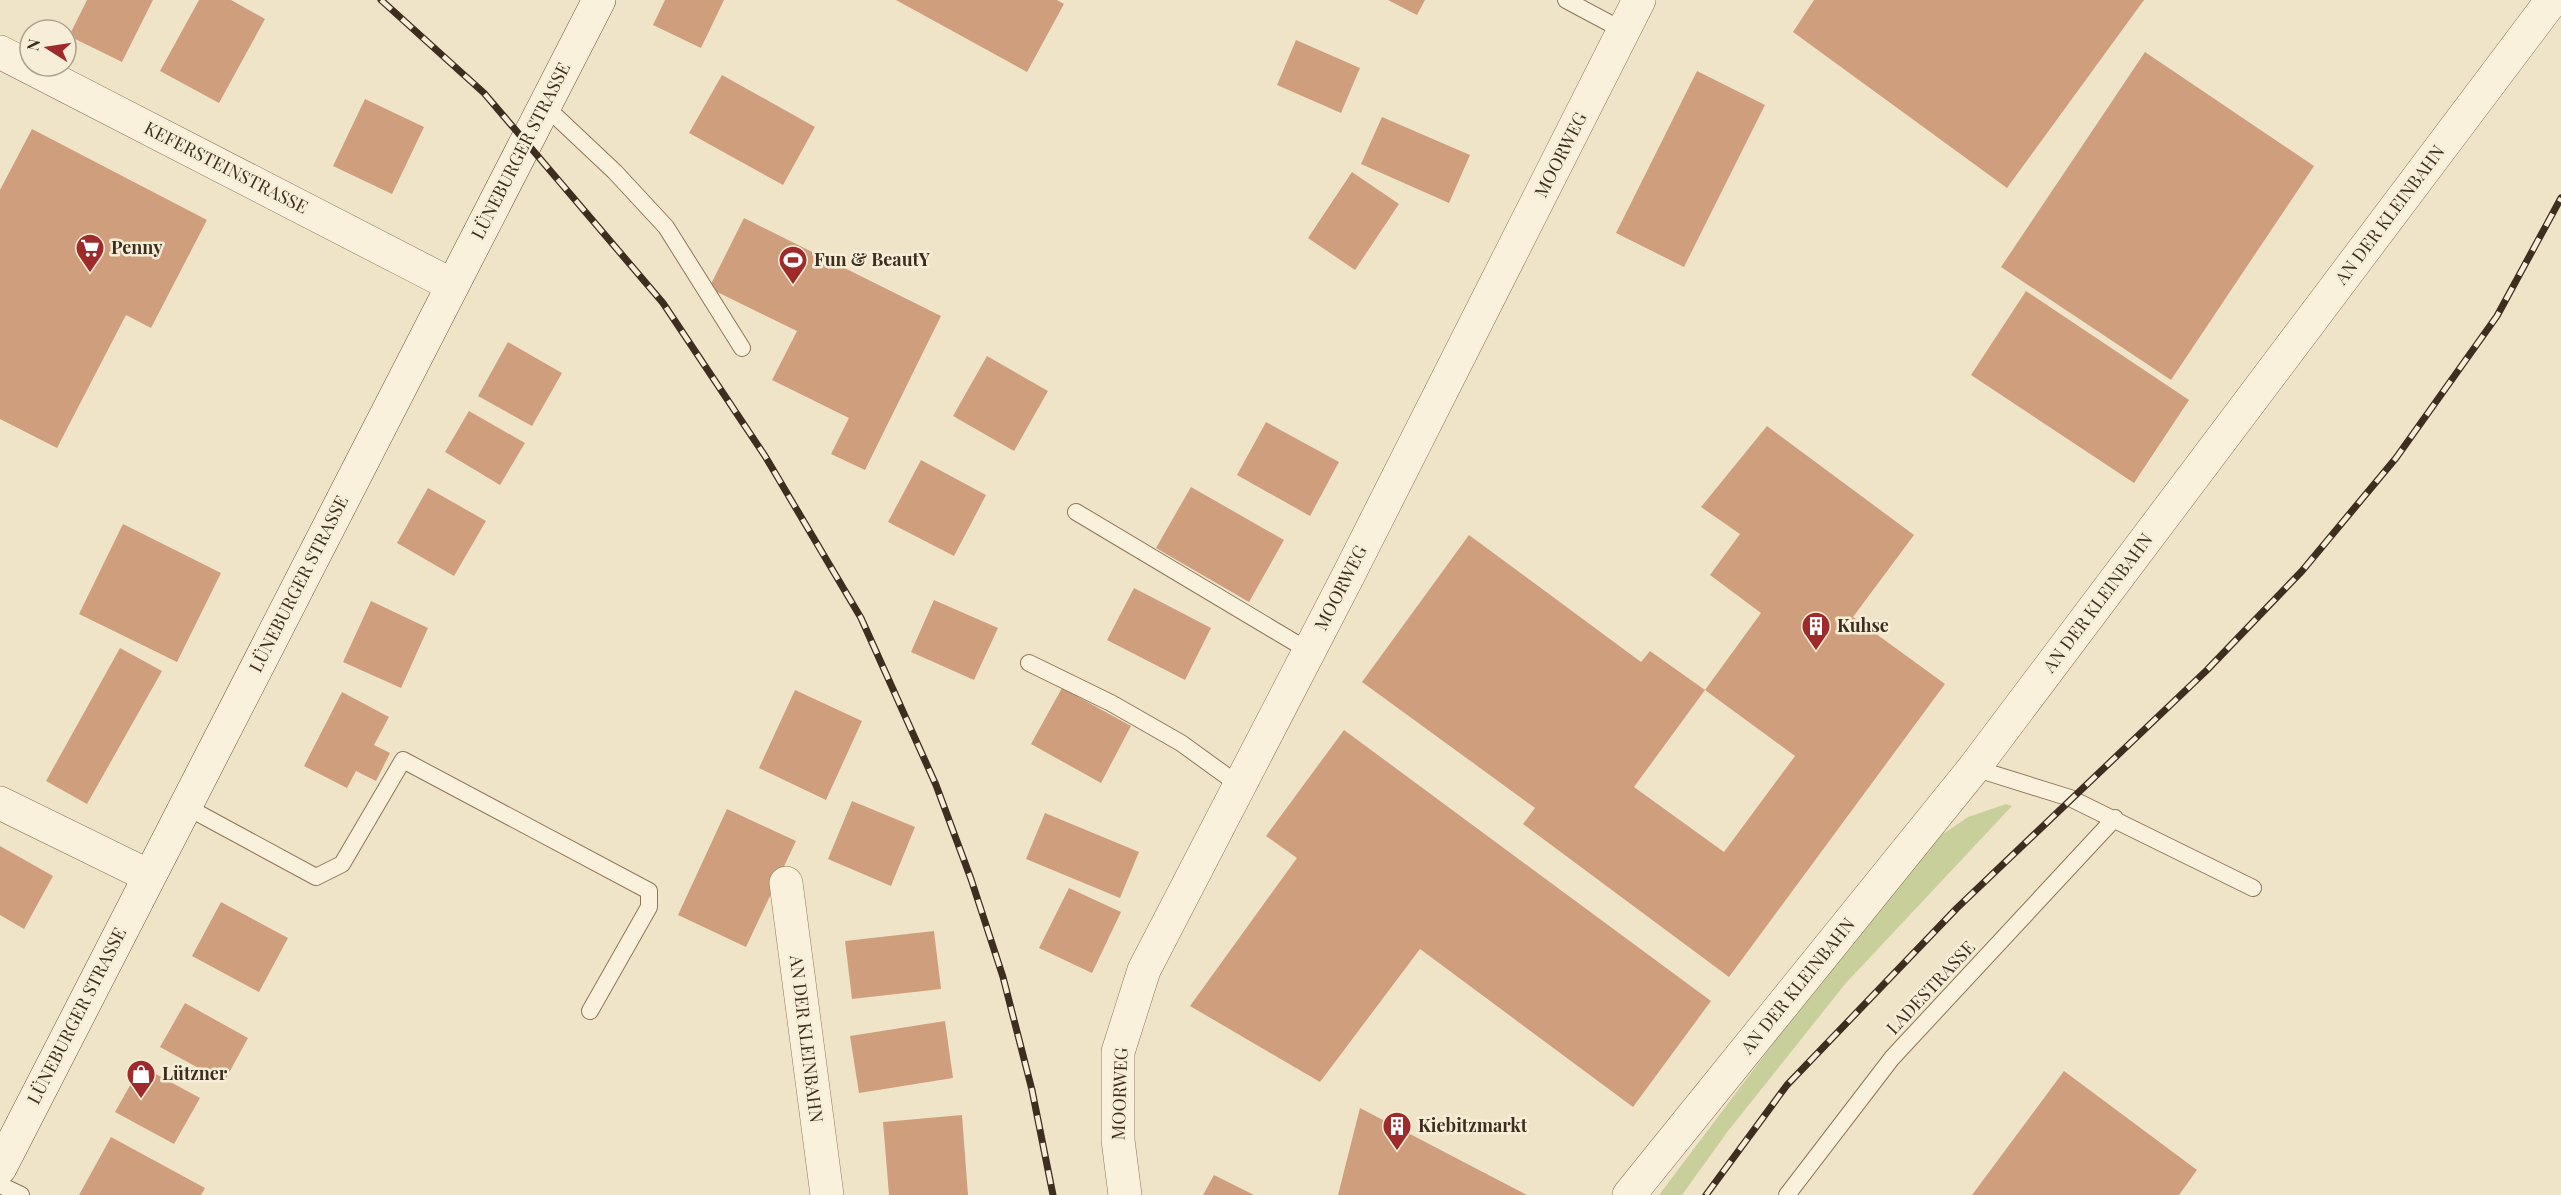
<svg xmlns="http://www.w3.org/2000/svg" width="2561" height="1195" font-family="'Playfair Display',serif">
  <style>
    .green { fill: #c9cf9b }
    .building { fill: #cf9f7d; fill-rule: evenodd }
    .lines { fill: none; stroke-linecap: round; stroke-linejoin: round }
    .service-casing { stroke: #8d765c; stroke-width: 18 }
    .minor-casing { stroke: #8d765c; stroke-width: 34 }
    .secondary-casing { stroke: #6f573f; stroke-width: 34 }
    .service { stroke: #faf1dc; stroke-width: 16 }
    .minor { stroke: #faf1dc; stroke-width: 33 }
    .secondary { stroke: #faf1dc; stroke-width: 33 }
    .rail-casing { stroke: #3d2e20; stroke-width: 7 }
    .rail { stroke: #f7eed8; stroke-width: 4.5; stroke-dasharray: 14; stroke-linecap: butt }
    .labels { text-anchor: middle; stroke-width: 5; stroke-linejoin: round; paint-order: stroke }
    .street-label { font-size: 18px; fill: #3d2e20; stroke: #f7eed8 }
    .poi-label { font-size: 18px; font-weight: bold; fill: #3d2e20; stroke: #f7eed8; text-anchor: start }
  </style>
  <rect width="100%" height="100%" fill="#f0e4c8"/>
  <path class="green" d="M2006,804l6,2 -166,177 -118,148 -46,64h-23l156,-207 125,-152 28,-19z"/>
  <path class="building" d="M87,0h66l-31,62 -53,-26z
    M199,0h32l34,19 -46,84 -59,-32z
    M665,0h59l-23,48 -48,-23z
    M896,0h161l7,4 -37,68z
    M1388,0h37l-8,15z
    M1814,0h330l-137,188 -214,-156z
    M1296,40l64,28 -19,45 -64,-28z
    M2145,52l169,114 -143,214 -170,-113z
    M1697,71l68,34 -81,162 -68,-34z
    M722,75l93,52 -32,58 -94,-52z
    M365,99l59,28 -32,67 -59,-28z
    M1382,117l88,38 -21,48 -88,-39z
    M32,129l175,91 -56,108 -25,-13 -69,133 -57,-29v-229z
    M1352,172l47,32 -44,66 -47,-32z
    M744,218l197,98 -76,154 -34,-16 18,-36 -77,-38 25,-49 -88,-43z
    M2026,291l163,109 -55,83 -163,-108z
    M508,342l54,31 -30,53 -54,-30z
    M987,356l61,35 -34,60 -61,-35z
    M469,411l56,32 -25,42 -55,-33z
    M1266,422l73,40 -29,54 -73,-41z
    M1767,426l147,109 -61,82 92,67 -216,293 -206,-153 12,-16 -173,-126 107,-147 172,127 9,-11 55,39 56,-77 -51,-38 30,-41 -39,-27zM1705,690l90,66 -71,96 -90,-65z
    M921,460l65,35 -32,61 -66,-34z
    M1191,487l93,53 -35,62 -93,-54z
    M428,488l58,33 -32,55 -57,-33z
    M123,524l98,49 -44,89 -98,-48z
    M1134,588l77,40 -26,52 -78,-40z
    M934,600l64,28 -24,52 -63,-28z
    M371,601l57,27 -27,60 -58,-26z
    M120,648l42,23 -75,133 -41,-23z
    M1062,688l69,38 -30,57 -70,-39z
    M795,690l67,31 -36,79 -67,-32z
    M342,692l47,25 -15,28 16,8 -14,28 -20,-10 -9,17 -43,-22z
    M1344,730l367,271 -78,106 -213,-158 -100,133 -130,-76 107,-148 -31,-22z
    M852,801l63,26 -24,59 -63,-27z
    M727,809l69,32 -50,106 -68,-32z
    M1045,813l94,39 -19,46 -94,-39z
    M0,846l53,30 -29,53 -24,-14z
    M1069,888l52,24 -29,61 -53,-25z
    M221,902l67,36 -29,54 -67,-36z
    M934,931l7,58 -89,10 -7,-58z
    M185,1003l63,35 -24,44 -64,-35z
    M945,1021l8,57 -94,15 -9,-57z
    M141,1066l59,32 -26,46 -59,-32z
    M2064,1071l133,99 -18,25h-207z
    M1360,1108l167,87h-189z
    M962,1115l6,80h-79l-6,-73z
    M111,1137l94,51 -4,7h-122z
    M1214,1175l40,20h-51z"/>
  <g class="lines">
    <g class="service-casing">
      <path id="service" d="M1566,0l58,31
        M545,106l70,66 51,55 76,121
        M1076,512l233,139
        M1029,663l82,40 70,40 58,42
        M1974,768l96,30 183,90
        M185,806l131,71 26,-13 61,-104 246,131v16l-59,104
        M0,1185l21,10
        M1787,1195l105,-137 223,-240"/>
    </g>
    <g class="minor-casing">
      <path id="minor" d="M0,52l452,233
        M0,803l149,73
        M786,883l41,312
        M1125,1195l-7,-55v-88l26,-82 202,-390 293,-580
        M1629,1195l345,-427 578,-768"/>
    </g>
    <g class="secondary-casing">
      <path id="secondary" d="M0,1168l599,-1168"/>
    </g>
    <use href="#service" class="service"/>
    <use href="#minor" class="minor"/>
    <use href="#secondary" class="secondary"/>
    <g class="rail-casing">
      <path id="rail" d="M381,0l103,93 179,210 102,153 96,162 75,167 35,94 32,98 29,113 21,105
        M1706,1195l81,-110 170,-177 250,-238 95,-99 94,-113 101,-142 64,-118"/>
    </g>
    <use href="#rail" class="rail"/>
  </g>
  <defs>
    <g id="supermarket-pin" transform="scale(1.5)"><path d="M0 17L-7.5 6A9.5 9.5 0 1 1 7.5 6Z" fill="#9e2a2b" stroke="#f7eed8"/><path d="M-6-5.5h2.5l.6 2H6L4.5 2H-2.5L-4.4-4H-6ZM-1.5 3.2a1.3 1.3 0 1 0 .1 0ZM3 3.2a1.3 1.3 0 1 0 .1 0Z" fill="#fff"/></g>
    <g id="stadium-pin" transform="scale(1.5)"><path d="M0 17L-7.5 6A9.5 9.5 0 1 1 7.5 6Z" fill="#9e2a2b" stroke="#f7eed8"/><path d="M0-5a6.5 5 0 1 0 0 10a6.5 5 0 1 0 0-10ZM-3.5-1.8h7v3.6h-7Z" fill="#fff"/></g>
    <g id="building-pin" transform="scale(1.5)"><path d="M0 17L-7.5 6A9.5 9.5 0 1 1 7.5 6Z" fill="#9e2a2b" stroke="#f7eed8"/><path d="M-4-6H4V6H1V3H-1V6H-4ZM-2.5-4.3h1.7v1.8h-1.7ZM.8-4.3h1.7v1.8H.8ZM-2.5-1h1.7V.8h-1.7ZM.8-1h1.7V.8H.8Z" fill="#fff"/></g>
    <g id="shop-pin" transform="scale(1.5)"><path d="M0 17L-7.5 6A9.5 9.5 0 1 1 7.5 6Z" fill="#9e2a2b" stroke="#f7eed8"/><path d="M-5-2.5h2.3a2.7 3.5 0 0 1 5.4 0H5L5.5 6h-11ZM-1.5-2.5h3a1.5 2.3 0 0 0-3 0Z" fill="#fff"/></g>
  </defs>
  <g fill-rule="evenodd">
    <use href="#supermarket-pin" x="90" y="248"/>
    <use href="#stadium-pin" x="793" y="260"/>
    <use href="#building-pin" x="1816" y="626"/>
    <use href="#shop-pin" x="141" y="1074"/>
    <use href="#building-pin" x="1397" y="1126"/>
  </g>
  <g class="labels">
    <g class="street-label">
      <text transform="translate(521 151) rotate(-63)" y="6">LÜNEBURGER STRASSE</text>
      <text transform="translate(1561 155) rotate(-63)" y="6">MOORWEG</text>
      <text transform="translate(226 168) rotate(27)" y="6">KEFERSTEINSTRASSE</text>
      <text transform="translate(2390 215) rotate(-53)" y="6">AN DER KLEINBAHN</text>
      <text transform="translate(299 584) rotate(-63)" y="6">LÜNEBURGER STRASSE</text>
      <text transform="translate(1341 588) rotate(-63)" y="6">MOORWEG</text>
      <text transform="translate(2098 603) rotate(-53)" y="6">AN DER KLEINBAHN</text>
      <text transform="translate(1798 986) rotate(-51)" y="6">AN DER KLEINBAHN</text>
      <text transform="translate(1931 988) rotate(-47)" y="6">LADESTRASSE</text>
      <text transform="translate(77 1016) rotate(-63)" y="6">LÜNEBURGER STRASSE</text>
      <text transform="translate(806 1039) rotate(83)" y="6">AN DER KLEINBAHN</text>
      <text transform="translate(1120 1094) rotate(-88)" y="6">MOORWEG</text>
    </g>
    <g class="poi-label">
      <text x="111" y="254">Penny</text>
      <text x="814" y="266">Fun &amp; BeautY</text>
      <text x="1837" y="632">Kuhse</text>
      <text x="162" y="1080">Lützner</text>
      <text x="1418" y="1132">Kiebitzmarkt</text>
    </g>
  </g>
  <g transform="translate(48 48) rotate(282)"><circle r="28" fill="#f7eed8" stroke="#ada18e" stroke-width="1.5"/>
  <path d="M0-4.5L10 22L0 15L-10 22Z" fill="#9e2a2b"/>
  <text y="-9" font-size="16" font-weight="bold" text-anchor="middle" fill="#3d2e20">N</text>
  </g>
</svg>
